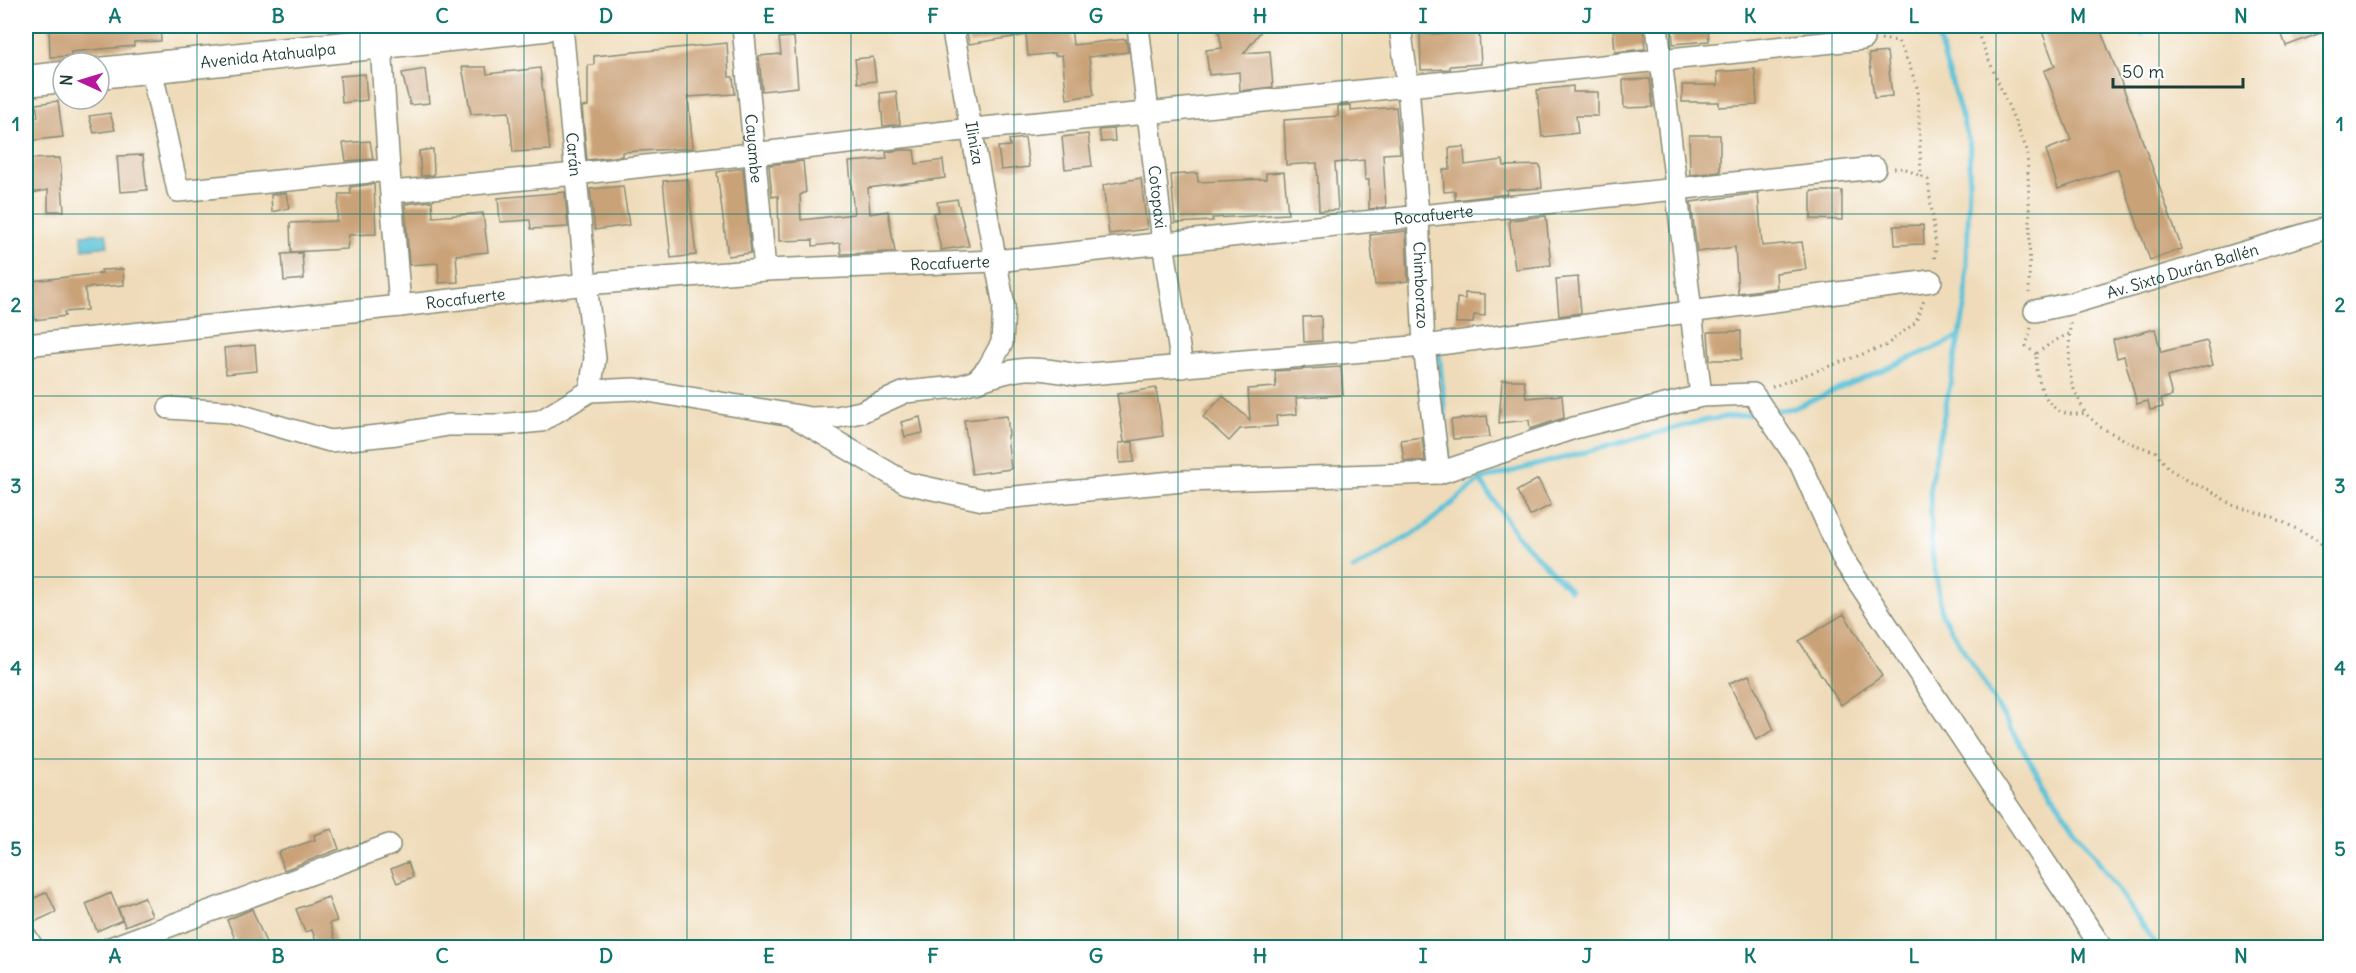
<svg xmlns="http://www.w3.org/2000/svg" width="2356" height="973" font-family="Delius,sans-serif">
  <style>
    .water { fill: #5bc2d8; stroke: #3d8086; stroke-width: 1.5 }
    .lines { fill: none; stroke-linecap: round; stroke-linejoin: round }
    .stream { stroke: #5bc2d8; stroke-width: 5 }
    .building { fill: #caa278 }
    .minor-casing { stroke: #878c76; stroke-width: 24 }
    .highway-casing { stroke: #878c76; stroke-width: 33 }
    .path { stroke: #878c76; stroke-width: 3; stroke-dasharray: 1.5 4.5; stroke-linecap: butt }
    .minor { stroke: #fff; stroke-width: 21 }
    .highway { stroke: #fff; stroke-width: 30 }
    .grid { fill: none; stroke: #0f766e; stroke-width: 1.5; stroke-opacity: 0.55 }
    .labels { text-anchor: middle; stroke-width: 5; stroke-linejoin: round; paint-order: stroke }
    .street-label { font-size: 16px; fill: #1f3d34; stroke: #fff }
    .neatline { fill: none; stroke: #0f766e; stroke-width: 2 }
    .grid-label { font-size: 20px; text-anchor: middle; font-weight: bold; fill: #0f766e }
  </style>
  <rect width="100%" height="100%" fill="#fff"/>
  <filter id="ink" filterUnits="userSpaceOnUse"><feTurbulence type="fractalNoise" baseFrequency=".0167" numOctaves="2"/><feDisplacementMap in="SourceGraphic" scale="12" xChannelSelector="R" yChannelSelector="G"/><feConvolveMatrix kernelMatrix="1 2 1 2 8 2 1 2 1" color-interpolation-filters="sRGB"/></filter>
  <filter id="wash" filterUnits="userSpaceOnUse"><feTurbulence type="fractalNoise" baseFrequency=".008" numOctaves="4" result="noise"/><feDisplacementMap in="SourceGraphic" scale="24" xChannelSelector="R" yChannelSelector="G"/><feGaussianBlur stdDeviation="1.35" result="paint"/><feColorMatrix in="noise" values="0 0 0 0 0 0 0 0 0 0 0 0 0 0 0 0 0 1.4 0 .05"/><feComposite in="paint" operator="in"/></filter>
  <g filter="url(#wash)">
    <rect width="100%" height="100%" fill="#efdbb9"/>
    <path class="water" d="M106,233l2,13 -25,3 -1,-14z"/>
    <g class="lines">
      <path class="stream" d="M1935,26l35,119 -4,158 -36,183 2,66 10,62 94,157 122,177
        M2141,26l1,9
        M1439,350l9,100 -2,10
        M1771,411l23,-3 166,-71
        M1480,480l38,57 52,53
        M1353,569l67,-39 60,-50 226,-60 53,-7"/>
    </g>
    <g id="blocks">
      <path class="building" d="M49,26h111l1,15 -27,1v4l-63,6v4l-21,1z
        M966,26h105l2,19 53,-6 2,13 -39,5 5,38 -27,4 -5,-44 -7,1v-3l-27,3 -2,-21 -57,9z
        M1218,26h47l-21,27 26,-2 3,36 -33,4 -1,-19 -30,3 -3,-25 16,-2z
        M1613,26h30l2,23 -30,3z
        M1672,26h36l1,15 -36,3z
        M2040,26h59l21,53 62,170 -32,11 -32,-91 -60,20 -12,-39 25,-10 -27,-69 11,-5z
        M2299,26h32v3l-45,17 -5,-14z
        M1479,33l2,31 -31,2v3l-29,1 -1,-36z
        M794,37l4,50 -36,4 -3,-35 22,-2 -2,-16z
        M727,43l2,34h4l2,17 -47,3 5,51 -71,4v4l-35,4 -5,-53 6,-1v-41h6v-9z
        M1887,52l5,44 -18,2 -5,-44z
        M873,57l3,24 -18,2 -3,-24z
        M462,67h24l1,7 53,-6 10,82 -37,2 -4,-40 -38,2z
        M425,69l4,34 -19,2 -8,-32z
        M1755,69l2,36 -38,2v-5h-37v-17h36l-1,-13z
        M365,74l2,26 -25,3 -2,-27z
        M1650,79l3,28 -29,1 -1,-28z
        M1573,86v6h25v24h-22l2,17 -36,4 -5,-47z
        M896,91l4,33 -17,2 -3,-33z
        M58,101l5,36 -37,4v-23l12,-1 -2,-13z
        M1351,105v6l45,-4 4,46 -17,1 3,53 -17,2v-29h-4l-1,-20 -29,3 3,47 -19,1 -2,-48 -31,2 -2,-45 54,-4v-10z
        M110,113l5,17 -21,3 -5,-17z
        M1114,129l1,12 -14,1 -2,-12z
        M1088,134l4,32 -27,3 -3,-32z
        M1689,135h31v37l-30,3z
        M1025,138l4,29 -28,3 -3,-23 12,-1 -1,-6z
        M370,141l3,18 -27,2 -3,-18z
        M1464,147l1,18 38,-5 1,6 36,-1 2,23 -36,2 1,4 -52,6v-9l-11,1 -1,-22 7,-1 -1,-21z
        M433,149l1,26 -13,1 -2,-25z
        M902,150h12l2,14 27,-4 2,18 -77,10 2,26 18,-3 7,41 -54,2 -1,-11 -27,3v-6l-34,1 -1,-45 -6,1 -3,-32 34,-4 3,31 -6,3 1,25 53,-6 -5,-52 38,-3 -1,-7z
        M143,155l4,35 -27,2 -3,-36z
        M60,158l4,53h-16v-21l-22,4v-35z
        M743,168l8,85 -23,3 -11,-84z
        M1284,172l4,42 -76,4 1,3 -38,2 -4,-48 26,-2 1,9 68,-3v-6z
        M1141,178l6,51 -38,5 -6,-49z
        M688,179l8,76 -25,3 -8,-77z
        M374,184l2,50 -27,1 -2,14 -56,3 -1,-29 47,-2 2,-27h12l-1,-7z
        M623,186l6,39 -34,5 -5,-41z
        M1811,191h31v29l-31,-1z
        M565,192l3,35 -37,2 -1,-9 -30,2 -2,-24z
        M286,193l3,15 -17,4 -1,-17z
        M1758,193l4,53 40,-4 4,27 -30,4 1,15 -39,5 -3,-46 -38,5 -6,-50z
        M957,199l12,47 -28,4 -8,-37 6,-1 -2,-10z
        M432,201l1,16 50,-4 5,39 -32,3 2,27 -19,1 -1,-20 -29,2 -4,-61z
        M1546,216l5,49 -36,4 -6,-49z
        M1923,225l1,19 -29,1 -1,-19z
        M1406,231l2,50 -33,4 -5,-50z
        M302,253l2,26 -20,2 -2,-27z
        M123,269l1,16 -39,3 2,22 -23,2 1,4 -30,4 -3,-39 70,-8 -1,-3z
        M1578,277l3,36 -22,3 -3,-37z
        M1465,293l20,1v22l-11,-1 -1,8h-17l1,-25 8,1z
        M1321,316l1,25 -18,1 -1,-25z
        M2155,329l6,23 46,-11 6,24 -46,12 5,19 -11,3 2,8 -13,3 -2,-9 -11,3 -13,-48 -7,2 -4,-18z
        M1741,331v29h-31l-2,-28z
        M255,345l2,26 -31,3 -2,-26z
        M1341,367l2,28 -47,3 1,16 -21,2 1,10 -37,3 -11,12 -26,-24 20,-21 27,24 -2,-31 28,-2 -1,-16z
        M1502,380h22l2,18 36,-3 2,23 -34,11 -1,-9 -30,3z
        M1156,388l7,48 -39,6 -7,-48z
        M1007,416l2,19 -2,1 4,33 -39,5 -8,-54z
        M1487,416l3,21 -37,2 -2,-19z
        M920,417l3,16 -18,4 -4,-15z
        M1422,437l3,24h-21l-3,-21z
        M1133,442l1,20 -14,1 -1,-20z
        M1538,479l13,26 -21,11 -13,-25z
        M1844,614l38,62 -41,29 -42,-64z
        M1749,675l25,55 -18,10 -27,-57z
        M332,829l7,20 -55,21 -6,-18 37,-12 -1,-5z
        M408,862l5,15 -16,6 -6,-14z
        M47,892l9,20 -24,11 -6,-13v-8z
        M111,893l11,27 -25,11 -11,-27z
        M144,897l8,18 -27,11 -7,-18z
        M328,897l9,24 -7,2 6,19 -18,6 -6,-18 -7,2 -9,-23z
        M252,909l14,34 -11,5h-16l-12,-28z"/>
    </g>
  </g>
  <g filter="url(#ink)">
    <use href="#blocks" fill-opacity="0" stroke="#878c76" stroke-width="1.5"/>
    <g class="lines">
      <g class="minor-casing">
        <g id="minor">
          <path id="s1" d="M562,26l24,258 9,74 -5,33"/>
          <path id="s2" d="M743,26l22,244"/>
          <path id="s3" d="M1138,26l25,216 19,125"/>
          <path id="s4" d="M1400,26l8,60 10,130 6,130 15,127"/>
          <path d="M1657,26l44,370"/>
          <path d="M381,44l8,126"/>
          <path d="M151,68l27,123 211,-21 11,136"/>
          <path d="M392,192l183,-18 397,-45 175,-16 716,-74"/>
          <path id="s5" d="M2035,311l38,-8 257,-76"/>
          <path id="s6" d="M26,345l374,-39 186,-22 179,-14 230,-9 880,-93"/>
          <path d="M976,382c43,-16 57,-16 101,-7l347,-29 507,-65"/>
          <path d="M169,408l60,4 101,29 67,-7 51,-9h51l42,-4 49,-30 46,-2 175,29 26,-1 24,-5 44,-20 52,-5 19,-6 12,-13 14,-25 2,-37 -52,-280"/>
          <path d="M793,416l113,67 77,17 200,-19 256,-8 135,-45 127,-32 52,-2 47,69 43,96 259,389"/>
          <path d="M26,937l7,11"/>
          <path d="M110,948l279,-103"/>
        </g>
      </g>
      <g class="highway-casing">
        <g id="highway">
          <path id="s7" d="M99,73l445,-47"/>
          <path d="M26,81l37,-4"/>
        </g>
      </g>
      <path class="path" d="M1977,26l3,13 47,111 3,73 -1,70
        M1881,39l17,2 11,23 9,26 3,87
        M1894,168h10l24,12 8,66 -2,16
        M2070,323l-1,41 3,21 13,28 15,14 33,17 23,8 13,17 23,14 18,7 22,15 41,12 43,22 14,13
        M2031,328l-5,18 10,8
        M2069,334c-12,5 -23,12 -33,20 0,31 11,67 49,59
        M1772,387l113,-41 31,-24 8,-22"/>
      <use href="#minor" class="minor"/>
      <use href="#highway" class="highway"/>
    </g>
  </g>
  <path class="grid" d="M197,26v922M360,26v922M524,26v922M687,26v922M851,26v922M1014,26v922M1178,26v922M1342,26v922M1505,26v922M1669,26v922M1832,26v922M1996,26v922M2159,26v922M26,214h2304M26,396h2304M26,577h2304M26,759h2304"/>
  <g class="labels">
    <g class="street-label">
      <text dy="6" stroke="none"><textPath href="#s7" startOffset="170">Avenida Atahualpa</textPath></text>
      <text transform="translate(975 143) rotate(80)" y="6">Iliniza</text>
      <text dy="6" stroke="none"><textPath href="#s2" startOffset="123">Cayambe</textPath></text>
      <text dy="6" stroke="none"><textPath href="#s1" startOffset="129">Carán</textPath></text>
      <text dy="6" stroke="none"><textPath href="#s3" startOffset="172">Cotopaxi</textPath></text>
      <text dy="6" stroke="none"><textPath href="#s6" startOffset="1414">Rocafuerte</textPath></text>
      <text dy="6" stroke="none"><textPath href="#s6" startOffset="928">Rocafuerte</textPath></text>
      <text dy="6" stroke="none"><textPath href="#s5" startOffset="153">Av. Sixto Durán Ballén</textPath></text>
      <text dy="6" stroke="none"><textPath href="#s4" startOffset="260">Chimborazo</textPath></text>
      <text dy="6" stroke="none"><textPath href="#s6" startOffset="442">Rocafuerte</textPath></text>
    </g>
  </g>
  <rect width="2356" height="973" fill="none" stroke="#fff" stroke-width="66"/>
  <g transform="translate(81 81) rotate(274)"><circle r="28" fill="#ffffff" stroke="#a5b1ae" stroke-width="1.5"/>
  <path d="M0-4.5L10 22L0 15L-10 22Z" fill="#b5179e"/>
  <text y="-9" font-size="16" font-weight="bold" text-anchor="middle" fill="#1f3d34">N</text>
  </g>
  <path d="M2113 78v9h130v-9" fill="none" stroke="#1f3d34" stroke-width="3"/>
  <text x="2122" y="78" font-size="18" fill="#1f3d34" stroke="#ffffff" stroke-width="4.5" paint-order="stroke">50 m</text>
  <rect x="33" y="33" width="2290" height="907" class="neatline"/>
  <g class="grid-label">
    <text x="115" y="23">A</text>
    <text x="278" y="23">B</text>
    <text x="442" y="23">C</text>
    <text x="606" y="23">D</text>
    <text x="769" y="23">E</text>
    <text x="933" y="23">F</text>
    <text x="1096" y="23">G</text>
    <text x="1260" y="23">H</text>
    <text x="1423" y="23">I</text>
    <text x="1587" y="23">J</text>
    <text x="1750" y="23">K</text>
    <text x="1914" y="23">L</text>
    <text x="2078" y="23">M</text>
    <text x="2241" y="23">N</text>
    <text x="16" y="131">1</text>
    <text x="2340" y="131">1</text>
    <text x="16" y="312">2</text>
    <text x="2340" y="312">2</text>
    <text x="16" y="493">3</text>
    <text x="2340" y="493">3</text>
    <text x="16" y="675">4</text>
    <text x="2340" y="675">4</text>
    <text x="16" y="856">5</text>
    <text x="2340" y="856">5</text>
    <text x="115" y="963">A</text>
    <text x="278" y="963">B</text>
    <text x="442" y="963">C</text>
    <text x="606" y="963">D</text>
    <text x="769" y="963">E</text>
    <text x="933" y="963">F</text>
    <text x="1096" y="963">G</text>
    <text x="1260" y="963">H</text>
    <text x="1423" y="963">I</text>
    <text x="1587" y="963">J</text>
    <text x="1750" y="963">K</text>
    <text x="1914" y="963">L</text>
    <text x="2078" y="963">M</text>
    <text x="2241" y="963">N</text>
  </g>
</svg>
